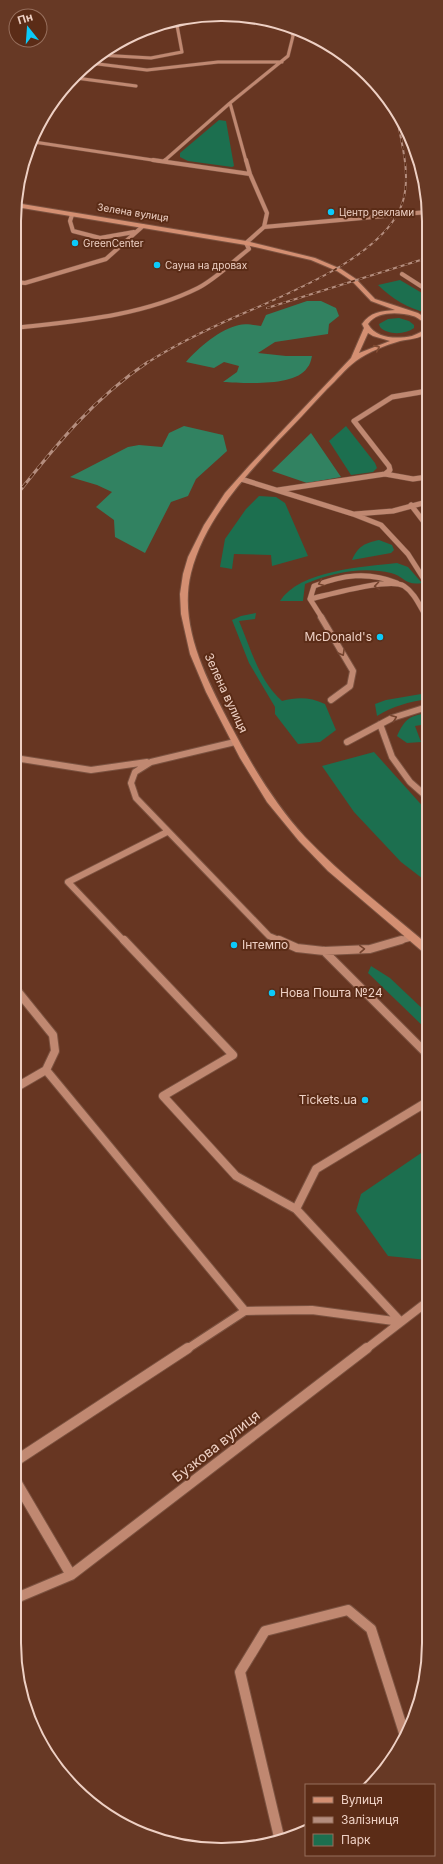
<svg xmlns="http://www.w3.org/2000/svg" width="443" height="1864" font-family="Inter,sans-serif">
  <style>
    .green { fill: #1c6f4f }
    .forest { fill: #318261 }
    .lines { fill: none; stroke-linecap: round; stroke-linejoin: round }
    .minor-far5-casing { stroke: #7b5240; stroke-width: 4 }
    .minor-far4-casing { stroke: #7b5240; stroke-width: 5 }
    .minor-far3-casing { stroke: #7b5240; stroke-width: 6 }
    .minor-far2-casing { stroke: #7b5240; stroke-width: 8 }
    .minor-far1-casing { stroke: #7b5240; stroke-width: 10 }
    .minor-casing { stroke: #7b5240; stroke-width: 12 }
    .major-casing { stroke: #7b5240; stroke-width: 2 }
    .minor-far5 { stroke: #c08871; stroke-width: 3 }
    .minor-far4 { stroke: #c08871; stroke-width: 4 }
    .minor-far3 { stroke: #c08871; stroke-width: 5 }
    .minor-far2 { stroke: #c08871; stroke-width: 6 }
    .minor-far1 { stroke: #c08871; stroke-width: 8 }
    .minor { stroke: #c08871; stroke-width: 10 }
    .major { fill: #d48f72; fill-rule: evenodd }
    .rail-far1-casing { stroke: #b48d7e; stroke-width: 2 }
    .rail-casing { stroke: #b48d7e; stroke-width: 3 }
    .rail-far1 { stroke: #5b2c17; stroke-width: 1.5; stroke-dasharray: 4; stroke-linecap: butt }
    .rail { stroke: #5b2c17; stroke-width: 2; stroke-dasharray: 6; stroke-linecap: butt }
    .oneway { stroke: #7f4a32 }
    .oneway2 { stroke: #74432e }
    .poi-dot { fill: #0bcafa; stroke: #5b2c17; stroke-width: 1.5 }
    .labels { text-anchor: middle; stroke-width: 4; stroke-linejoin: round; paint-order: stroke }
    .far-street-label { font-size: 10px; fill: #eed0c4; stroke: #5b2c17 }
    .far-poi-label { font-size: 10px; fill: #eed0c4; stroke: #5b2c17; text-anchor: start }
    .poi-label { font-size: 12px; fill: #eed0c4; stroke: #5b2c17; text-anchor: end }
    .street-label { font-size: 12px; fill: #eed0c4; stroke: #5b2c17 }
    .near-street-label { font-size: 14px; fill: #eed0c4; stroke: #5b2c17 }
    .rim { fill: none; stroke: #eed0c4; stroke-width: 2 }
  </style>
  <rect width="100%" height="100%" fill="#673622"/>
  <path class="green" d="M219,120l7,1 8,45 -2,1 -44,-6 -8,-4v-4z
    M400,280l27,16v17c-19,-5 -35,-14 -49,-28z
    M399,318l10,3 5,4v3c-9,7 -27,7 -34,-1l-1,-3 9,-5z
    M346,426l29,37 2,5 -4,4 -22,3 -22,-34z
    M259,496l17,1 9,6 23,53 -36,10 -1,-11 -37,-1 -2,15 -12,-2 5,-28 21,-30z
    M379,540l13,5 2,5 -3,3 -39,7c6,-14 13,-17 27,-20z
    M397,563l11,4 14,16c-17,3 -18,-7 -31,-10 -28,-7 -61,0 -86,11l-2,17h-23c20,-31 83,-34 117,-38z
    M256,613l-1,6 -16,2c12,28 20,60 43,80 15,-4 28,-4 43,3l11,26 -16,12 -22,2 -23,-30v-7l-26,-44 -17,-43 9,-4z
    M427,693v6c-18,3 -34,7 -50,17l-2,-12 11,-4z
    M427,713v11l-12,2 6,16 -14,1 -10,-7c8,-17 12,-20 30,-23z
    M374,752l53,59v71l-26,-20 -47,-50 -32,-46z
    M371,966l19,12 37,35v17l-59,-57z
    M427,1149v111l-39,-4 -32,-45 5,-17z"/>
  <path class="forest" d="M307,301h14l15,7 3,8 -10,8 -1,10 -53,8 -17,11 28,3h26c-1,4 -2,9 -5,12 -12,19 -64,15 -84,14l14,-10 2,-6 -15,-4 -10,6 -28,-6c12,-14 34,-33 53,-37 6,-2 15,0 22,1l5,-11z
    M184,426l39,9 4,16 -31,28 -8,17 -17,6 -26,51 -30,-16 -1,-17 -18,-13 16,-15 -15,-7 -27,-8 58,-30 11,-2 23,2 7,-14z
    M311,433l30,44 -34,6 -35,-12z"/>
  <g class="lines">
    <g class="minor-far5-casing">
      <path id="minor-far5" d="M99,55l52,3 31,-6 -6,-32
        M90,63l57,7 71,-8h64
        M76,78l60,8
        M34,142l125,19
        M164,161l66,-58
        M246,161l-16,-58 58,-47 5,-20 -2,-7"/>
    </g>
    <g class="minor-far4-casing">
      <path id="minor-far4" d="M153,160l97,14
        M246,160l4,14 17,39 -3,14
        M164,161l2,-1
        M72,215l-2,6 3,10 27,7 34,-6
        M402,274l25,16
        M16,282l9,1 81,-24 37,-33
        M16,328c61,-7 126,-12 182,-40 19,-10 34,-26 51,-39l-3,-6 18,-16 163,-15"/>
    </g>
    <g class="minor-far3-casing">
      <path id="minor-far3" d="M385,474l28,5 14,-2
        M241,479l112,35 28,11 27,29 19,30
        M278,490l107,-16 5,-4 -1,-4 -35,-45 38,-24 35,-6
        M411,505l16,21
        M355,514l38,-3 34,-9
        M310,599l4,-13c28,-11 54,-15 83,-3
        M322,618l-12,-19c18,-4 80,-22 94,-13 11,7 16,21 23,32"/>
    </g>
    <g class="minor-far2-casing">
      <path id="minor-far2" d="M321,617l32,54 -3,15 -19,14
        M380,724l12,33 18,25 17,15
        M235,742l-84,20 -16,10 -4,11 5,15 133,138 12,5
        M347,742l45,-24 35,-11
        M15,758l76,12 56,-8
        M124,941l-56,-59 99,-50
        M398,941l15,-4"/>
    </g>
    <g class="minor-far1-casing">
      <path id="minor-far1" d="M124,940l109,115 -70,41 73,80 60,33
        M279,940l18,8 27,3 46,-2 31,-9
        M324,951l103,103
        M15,988l38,47 2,16 -9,19 -31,18
        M46,1070l199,241 67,-1 89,12
        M401,1322l-105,-113 20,-40 111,-67
        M187,1349l58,-38
        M366,1349l61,-47"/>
    </g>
    <g class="minor-casing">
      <path id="minor" d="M14,1462l174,-114
        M14,1478l57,97
        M14,1599l57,-24 296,-227
        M280,1841l-40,-169 25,-41 83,-21 23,19 34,107"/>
    </g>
    <g class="major-casing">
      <path id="major" d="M16,203l230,38 69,17 26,11 15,10 19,20 43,14 9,6v5c-5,-2 -9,-7 -14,-8 -14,-4 -36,-5 -45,8 8,15 29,15 44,12 6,-2 10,-5 15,-7v4c-8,6 -17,6 -27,8 -14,4 -32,11 -44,20 -11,8 -19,19 -29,28 -17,18 -33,36 -50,53 -35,38 -73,79 -86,131 -13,53 16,107 40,153 21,40 44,78 74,111 37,39 81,72 122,107v9l-4,-1 -95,-81 -29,-30 -32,-39 -27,-44 -34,-66 -16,-38 -9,-40 -1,-20 3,-20 5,-17 16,-32 21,-32 24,-27 102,-108 13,-30 -2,-4c8,-12 19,-13 33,-14l-24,-9 -19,-20 -15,-10 -26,-11 -65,-15 -230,-38zM368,333l5,3 17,5 -31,12z"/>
    </g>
    <use href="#minor-far5" class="minor-far5"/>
    <use href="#minor-far4" class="minor-far4"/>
    <use href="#minor-far3" class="minor-far3"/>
    <use href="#minor-far2" class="minor-far2"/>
    <use href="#minor-far1" class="minor-far1"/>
    <use href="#minor" class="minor"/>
    <use href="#major" class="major"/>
    <g class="rail-far1-casing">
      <path id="rail-far1" d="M267,308l160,-50
        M147,363c24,-16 51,-29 77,-41 52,-24 162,-63 179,-121 8,-28 -2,-60 -7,-87"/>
    </g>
    <g class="rail-casing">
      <path id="rail" d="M15,497c40,-51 79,-99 133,-135"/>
    </g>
    <use href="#rail-far1" class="rail-far1"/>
    <use href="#rail" class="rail"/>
  </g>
  <defs><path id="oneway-chevron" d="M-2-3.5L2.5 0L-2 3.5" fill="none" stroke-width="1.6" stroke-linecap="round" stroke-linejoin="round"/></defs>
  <use class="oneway" href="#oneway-chevron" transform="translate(377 348) rotate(-24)"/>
  <g class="oneway2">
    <use href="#oneway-chevron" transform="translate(321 583) rotate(158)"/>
    <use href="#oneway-chevron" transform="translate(377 586) rotate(172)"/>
    <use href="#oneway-chevron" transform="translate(342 653) rotate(60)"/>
    <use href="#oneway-chevron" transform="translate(394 718) rotate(-21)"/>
    <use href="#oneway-chevron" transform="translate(362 949) rotate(-3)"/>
  </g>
  <g class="poi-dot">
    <circle cx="331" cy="212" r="4"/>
    <circle cx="75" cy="243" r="4"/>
    <circle cx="157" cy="265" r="4"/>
    <circle cx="380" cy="637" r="4"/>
    <circle cx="234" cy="945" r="4"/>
    <circle cx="272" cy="993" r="4"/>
    <circle cx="365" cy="1100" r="4"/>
  </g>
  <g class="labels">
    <g class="far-street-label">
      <text transform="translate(133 212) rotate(9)" y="4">Зелена вулиця</text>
    </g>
    <g class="far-poi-label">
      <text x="339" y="216">Центр реклами</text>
      <text x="83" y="247">GreenCenter</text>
      <text x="165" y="269">Сауна на дровах</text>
    </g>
    <g class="poi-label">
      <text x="372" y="641">McDonald's</text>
      <text x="242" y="949" text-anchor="start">Інтемпо</text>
      <text x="280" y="997" text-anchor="start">Нова Пошта №24</text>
      <text x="357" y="1104">Tickets.ua</text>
    </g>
    <g class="street-label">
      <text transform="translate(226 693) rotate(65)" y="4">Зелена вулиця</text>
    </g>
    <g class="near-street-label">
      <text transform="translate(216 1446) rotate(-38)" y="5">Бузкова вулиця</text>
    </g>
  </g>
  <path d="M0 0H443V1864H0ZM221 21H222A200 200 0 0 1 422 221V1643A200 200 0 0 1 222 1843H221A200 200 0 0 1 21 1643V221A200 200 0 0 1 221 21Z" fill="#673925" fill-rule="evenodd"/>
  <path class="rim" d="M221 21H222A200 200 0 0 1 422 221V1643A200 200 0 0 1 222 1843H221A200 200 0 0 1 21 1643V221A200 200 0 0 1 221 21Z"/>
  <rect x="305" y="1784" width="130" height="72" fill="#5b2c17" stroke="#966e5c"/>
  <rect x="313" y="1797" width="20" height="6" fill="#d48f72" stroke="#966e5c"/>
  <text x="341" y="1804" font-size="12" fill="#eed0c4">Вулиця</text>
  <rect x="313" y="1817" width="20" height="6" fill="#b48d7e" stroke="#966e5c"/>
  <text x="341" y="1824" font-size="12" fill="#eed0c4">Залізниця</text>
  <rect x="313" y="1834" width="20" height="12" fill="#1c6f4f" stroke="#966e5c"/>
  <text x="341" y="1844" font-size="12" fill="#eed0c4">Парк</text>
  <g transform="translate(28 28) rotate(343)"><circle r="19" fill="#5b2c17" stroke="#966e5c"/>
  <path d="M0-3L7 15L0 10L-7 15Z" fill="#0bcafa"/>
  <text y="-6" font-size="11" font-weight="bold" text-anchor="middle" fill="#eed0c4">Пн</text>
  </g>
</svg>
